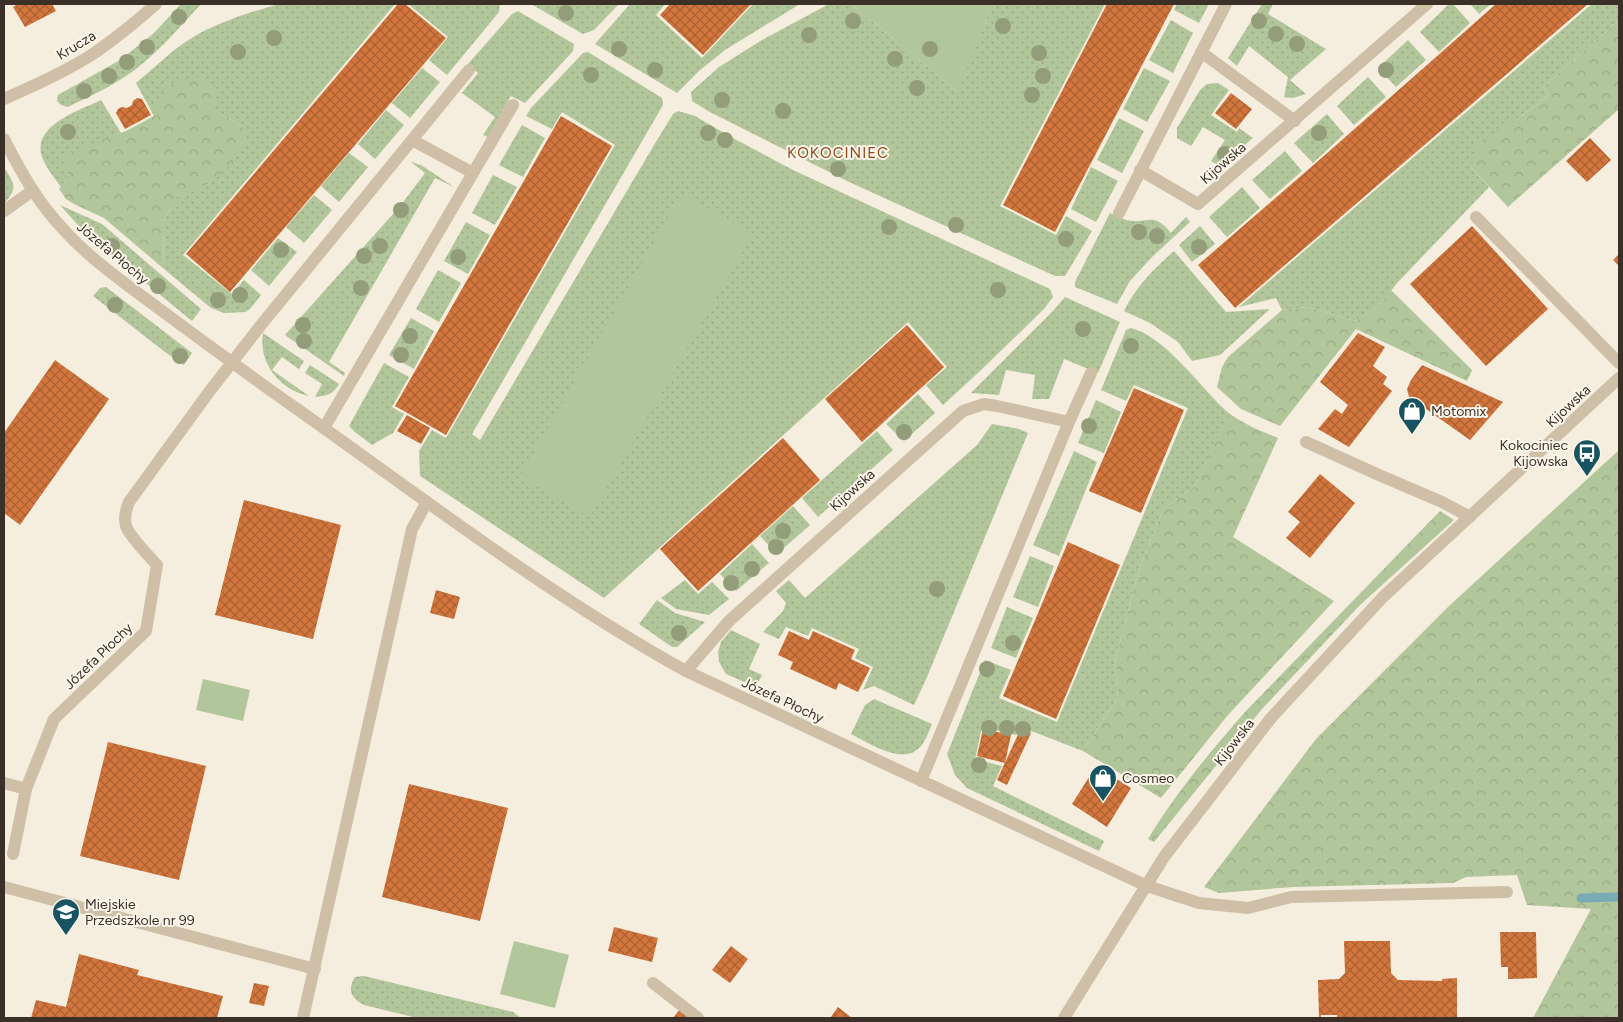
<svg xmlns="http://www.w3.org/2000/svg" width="1623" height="1022" font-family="Figtree,sans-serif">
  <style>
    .grass { fill: url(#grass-dots) }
    .forest { fill: url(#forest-crowns) }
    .green { fill: #b2c69b }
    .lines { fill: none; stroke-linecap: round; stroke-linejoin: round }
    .stream { stroke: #78abb6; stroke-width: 9 }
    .building { fill: url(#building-cross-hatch) }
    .service { stroke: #cfbfa7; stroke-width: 12 }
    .minor { stroke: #cfbfa7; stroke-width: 12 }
    .tertiary { stroke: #cfbfa7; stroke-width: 12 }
    .tree { fill: #939d7a }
    .labels { text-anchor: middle; stroke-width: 4; stroke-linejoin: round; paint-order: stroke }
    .street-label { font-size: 14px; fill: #3b3028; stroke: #fcf6ea }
    .poi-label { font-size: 14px; fill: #3b3028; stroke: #fcf6ea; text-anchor: start }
    .neighbourhood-label { font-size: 15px; letter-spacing: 1px; fill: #934618; stroke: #fcf6ea }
  </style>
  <defs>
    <pattern id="grass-dots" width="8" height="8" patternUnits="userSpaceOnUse" patternTransform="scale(1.25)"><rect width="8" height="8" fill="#b2c69b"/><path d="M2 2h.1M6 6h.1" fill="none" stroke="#9aaa86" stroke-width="1.8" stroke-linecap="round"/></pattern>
    <pattern id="forest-crowns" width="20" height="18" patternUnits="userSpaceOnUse" patternTransform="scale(1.25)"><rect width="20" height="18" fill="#b2c69b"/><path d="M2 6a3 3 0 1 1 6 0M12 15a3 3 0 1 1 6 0" fill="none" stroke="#9aaa86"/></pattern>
    <pattern id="building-cross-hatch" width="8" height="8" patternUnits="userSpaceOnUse" patternTransform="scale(1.25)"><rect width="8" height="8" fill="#d3763d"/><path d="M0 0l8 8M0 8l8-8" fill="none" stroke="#ac6133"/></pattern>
  </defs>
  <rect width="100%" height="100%" fill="#f5eddd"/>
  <path class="grass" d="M181,4h20c-24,26 -48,55 -78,74 -17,11 -37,20 -55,29l-7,-2 -4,-4 1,-6 62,-35 33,-26z
    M279,4h116l-212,251 49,39 12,-14 17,15 -11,14 -5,3 -21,1 -13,-5 -47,-39 -1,-47 13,-25 36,-15 32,-54 -29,-18 -61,6 -18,-33c18,-15 35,-32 54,-44 28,-17 58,-26 89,-35z
    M408,4h92l-1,8 -52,63 -18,-15 19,-23z
    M531,4h88l-25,26 -11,4z
    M630,4h35l-9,11 46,43 51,-54h47l-75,46 -26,21 -22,22 -82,-49z
    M829,4h22l106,87 35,-87h113l-105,202 56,29 10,-19 26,15 -27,45h-10l-208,-95 -139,-70 -16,-10 -1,-9 28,-25 43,-27z
    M1177,4h32l-10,19 -25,-13z
    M1262,4h11l-5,10 58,35 -36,31 16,14 -13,4 -9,-1 4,-20 -39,-31 -12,20 -9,-8z
    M1449,4h4l17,19 -31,29 -19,-20z
    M1470,4h21l-12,10z
    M1592,4h27v16l-76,67 6,8 -33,25 -45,47 18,20 -91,95 -21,26 -22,13 -47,-14 -26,3 -6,-12 -37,9z
    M518,11l56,33 -1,7 -48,52 -14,-7 -23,41 -5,-2 12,-18 -33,-24 16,-20 -10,-9 44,-50z
    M1171,20l22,13 -20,40 -24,-13z
    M1408,40l18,20 -30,27 -18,-19z
    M588,52l74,46 1,7 -191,329 8,6 174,-295 19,-31 5,-3 17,5 34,20 64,34 257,119 3,8 -9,12 -64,62 -37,34 -17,-20 21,-18 -39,-45 -304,276 -184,-122 -1,-25 13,-21 14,8 169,-293 -53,-33 -10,17 -26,-13 5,-8 52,-55z
    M422,68l18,14 -30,36 -18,-15z
    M1144,68l26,13 -23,41 -24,-13z
    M1368,77l18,20 -32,28 -17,-19z
    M1218,83l11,7 -18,25 26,17 2,-4 14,10 -33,28 -9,-5 14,-21 -22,-13 -12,19 -14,-8v-10l23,-38 7,-6z
    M101,100l20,33 -54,22 1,23 -7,9c-7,-10 -17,-21 -20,-34 -6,-29 40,-43 60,-53z
    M386,110l18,15 -29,34 -17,-15z
    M1327,114l17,20 -31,29 -19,-20z
    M1119,118l25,13 -22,42 -25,-13z
    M522,125l23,13 -22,39 -24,-12z
    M1285,151l17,20 -32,28 -18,-19z
    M349,153l19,14 -29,35 -18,-16z
    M411,162l10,3 33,22 -19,-9 -106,184 16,11 -1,3 -59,-41 116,-130 24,-32z
    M1091,167l27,14 -22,41 -25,-13z
    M6,170c10,17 10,18 -1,33l-1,-32z
    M493,175l24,12 -22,38 -23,-12z
    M1242,187l18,21 -33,29 -18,-20z
    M314,195l18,15 -28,33 -18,-16z
    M60,205l42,19 99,85 -9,12 -107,-88z
    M1110,213c5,2 11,5 16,7 22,5 26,-10 45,13l15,-16 4,5 -38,35 -22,24 -13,23 -42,-17v-5z
    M466,222l24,13 -22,39 -24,-13z
    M1200,226l15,18 -23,18 -13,-17z
    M278,238l19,14 -28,34 -18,-16z
    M1174,251l52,61 44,-3 -50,46 -28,6 -14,-19 -28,-19 -26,-12c13,-26 29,-41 50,-60z
    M438,270l23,13 -22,39 -23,-13z
    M106,287l86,66 -8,12 -19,-13 -72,-56 7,-8z
    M1065,297l55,25 -22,51 -34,-14 -15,40h-17l3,-24 -29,-5 -7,25 -28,-2 82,-82z
    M411,318l23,13 -20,38 -25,-14z
    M1131,328c33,8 68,57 92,80 9,9 22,15 33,21l-29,-11 -32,68 -32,23 -24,61 -24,91 3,36 -35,54 -62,-24 -5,8 -34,-8 -7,32 27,7 -9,20 111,55 -5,10 -132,-63 -12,-13 -8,-21 38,-94 26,10 -12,28 58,24 131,-314 -54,-23 -8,16 -25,-11 25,-60z
    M263,333l41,28 -5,8 -17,-12 -10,13 37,26c-29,-6 -51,-33 -46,-63z
    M384,363l25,14 -17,30 12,7 -11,19 -21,12 -17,-13 -6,-6z
    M310,365l29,19c-7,11 -12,12 -24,13l7,-13 -17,-11z
    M918,394l17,19 -31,28 -18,-17z
    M1096,400l25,12 -17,41 -26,-10z
    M992,424l27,5 9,4 -101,244 -13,28 -40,-19 -11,4 10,-23 -18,-9 4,-9 -47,-21 -4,8 -22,-9 -7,12 -16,-7 20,-21 3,-8 -10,-12 13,-11 16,18 172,-153z
    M877,431l16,19 -75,67 -16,-19z
    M1074,451l23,11 -38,94 -26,-11z
    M793,506l17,19 -33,29 -17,-18z
    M752,544l17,19 -33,28 -16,-17z
    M1030,556l24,10 -16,41 -25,-10z
    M685,580l13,14 14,-12 17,17 -20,16 -33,-6 -15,-11z
    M657,600l18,13 30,9 -28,25h-5l-33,-23z
    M1007,607l26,11 -17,40 -25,-10z
    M731,630l29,14 -11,25 13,6 -6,12 -30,-13 -7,-12 -1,-10 3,-10z
    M874,699l58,25c-3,7 -6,16 -11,22 -17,21 -52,-3 -70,-12l14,-29z
    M364,976l149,36 8,6h-104l-53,-13c-13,-7 -17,-15 -9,-28z"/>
  <path class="forest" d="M1619,20v89l-111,98 -37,-40 6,-24 39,-23 33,-25 -6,-8z
    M194,76l22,10 -1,24 29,18 2,14 -15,22 -19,18 -36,16 -13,24 1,47 -60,-51 -30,-14 -8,-5 -7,-10 9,-11 -2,-23 8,-5 52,-19 28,-15 -1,-8 15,-22z
    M1391,290l81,80 -5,11 -111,-52 -76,97 -39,-17 -24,-22 5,-20 6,-10 54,-47 26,-3 47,14 22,-13z
    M1227,417l51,21 -45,99 101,64 -106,114 -67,83 -78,-47 35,-54 -3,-36 24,-91 24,-61 32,-23z
    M1619,450v568h-86l58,-109 -64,-4 -10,-30 -51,2 -13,6 -160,4 -74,6 -15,-6 112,-148 133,-133z
    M1440,511l14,9 -94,85 -98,104 -108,133 -6,-3c27,-45 62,-87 97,-127z"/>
  <path class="green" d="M851,4h141l-34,88z
    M682,193l71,41 -163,283 -70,-40z
    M203,679l47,11 -7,31 -47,-11z
    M514,941l55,14 -14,53 -55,-14z"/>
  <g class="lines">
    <path class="stream" d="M1581,898l38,-1"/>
  </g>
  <path class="building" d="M18,4h34l4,7 -31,16 -12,-20z
    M398,4h7l41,34 -216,254 -44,-38z
    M670,4h81l-48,51 -43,-40z
    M1107,4h67l-119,228 -52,-27z
    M1496,4h92l-353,304 -37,-43 127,-110z
    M1231,93l21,16 -16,20 -21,-16z
    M137,98l5,1 9,16 -26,14 -9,-16 2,-4 4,-2 5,1 5,-3 1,-4z
    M561,116l51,30 -166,289 -51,-29z
    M1590,138l21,22 -24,22 -21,-21z
    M1472,226l76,83 -62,57 -76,-82z
    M1619,254v12l-6,-6z
    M907,325l37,42 -82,75 -37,-43z
    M1358,333l27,14 -12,19 14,11 -4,7 9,7 -43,56 -31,-18 17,-20 7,5 6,-9 -28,-23z
    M55,360l54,39 -89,126 -16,-12v-80z
    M1422,365l81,37 -33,38 -61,-43 -2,-8 4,-9z
    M1134,388l50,22 -43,103 -52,-22z
    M407,415l23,13 -9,16 -24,-13z
    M783,438l37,42 -122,111 -38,-42z
    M1320,474l35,29 -45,55 -24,-20 14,-16 -12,-10z
    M244,500l97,25 -28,114 -98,-24z
    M1068,542l52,23 -64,154 -53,-23z
    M436,590l24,7 -6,22 -24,-6z
    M789,631l20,9 4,-9 42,19 -4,9 19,9 -12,24 -19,-9 -3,7 -46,-21 3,-7 -15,-7z
    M1021,728l10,5 -24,52 -10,-5z
    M983,729l28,6 -6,28 -28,-7z
    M108,742l98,24 -27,114 -99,-24z
    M1096,766l35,22 -24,39 -35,-23z
    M409,784l99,24 -28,113 -98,-24z
    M614,927l44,11 -6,24 -44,-11z
    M1500,932h36l1,46 -29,1v-12h-7z
    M1344,941h46l1,32 7,7 44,1v-2l15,-1v40h-120v-3h-16v3h-2l-1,-38 21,-1 6,-6z
    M731,946l17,13 -18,24 -18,-13z
    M79,954l60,16 -2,5 86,21 -6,22h-186l5,-18 30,7z
    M254,983l15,3 -5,20 -15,-3z
    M838,1007l14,11h-22z
    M681,1008l14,10h-22z"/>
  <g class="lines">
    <path class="service" d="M1201,52l94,69
      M412,140l57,-70
      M1140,170l58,34 229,-200
      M473,173l40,-68
      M4,211l28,-20
      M1119,213l107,-209
      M1476,217l143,146
      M1069,422l22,-49
      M1306,442l73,33 63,27 28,15
      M686,671l43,-50 234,-210 21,-7 13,2 72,16 -148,359
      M4,783l22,6
      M13,854l13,-65 28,-70 92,-88 11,-66c-8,-9 -27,-28 -31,-39 -2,-8 0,-17 3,-24l80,-110 52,-67 151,-185 61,33 -149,255
      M4,887l311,82
      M653,983l45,35
      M303,1018l109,-489 15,-27"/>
    <path class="minor" d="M4,139c17,33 34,64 60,91 27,30 62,54 94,78 46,34 92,68 139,101 127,90 252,186 389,262l461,215 52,17 49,5 43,-11 216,-5"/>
    <path class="tertiary" d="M4,99c31,-14 63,-28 92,-47 21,-15 41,-31 60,-48
      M1064,1018l100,-161 107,-139 112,-121 236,-219"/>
  </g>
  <g class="tree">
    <circle cx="566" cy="13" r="8"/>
    <circle cx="179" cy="17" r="8"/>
    <circle cx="853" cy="21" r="8"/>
    <circle cx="1259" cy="21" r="8"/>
    <circle cx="1003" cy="26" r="8"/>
    <circle cx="1276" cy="34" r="8"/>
    <circle cx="809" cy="35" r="8"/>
    <circle cx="274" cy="38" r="8"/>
    <circle cx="1297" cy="44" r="8"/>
    <circle cx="147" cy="47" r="8"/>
    <circle cx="619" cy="49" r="8"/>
    <circle cx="930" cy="49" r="8"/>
    <circle cx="238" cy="52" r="8"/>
    <circle cx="1039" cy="53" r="8"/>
    <circle cx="895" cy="59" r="8"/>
    <circle cx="127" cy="62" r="8"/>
    <circle cx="655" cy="70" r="8"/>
    <circle cx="1386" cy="70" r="8"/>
    <circle cx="591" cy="75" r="8"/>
    <circle cx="109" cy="76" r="8"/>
    <circle cx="1043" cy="76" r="8"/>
    <circle cx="917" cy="88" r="8"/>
    <circle cx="84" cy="91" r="8"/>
    <circle cx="1032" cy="95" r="8"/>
    <circle cx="722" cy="100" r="8"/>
    <circle cx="783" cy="111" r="8"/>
    <circle cx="68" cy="132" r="8"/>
    <circle cx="708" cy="133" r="8"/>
    <circle cx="1319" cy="133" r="8"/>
    <circle cx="725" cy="140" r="8"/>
    <circle cx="1225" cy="154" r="8"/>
    <circle cx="838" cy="169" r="8"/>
    <circle cx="401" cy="210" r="8"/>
    <circle cx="956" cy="225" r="8"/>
    <circle cx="889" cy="227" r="8"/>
    <circle cx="1139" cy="232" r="8"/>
    <circle cx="1157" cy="236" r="8"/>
    <circle cx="1066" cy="239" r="8"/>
    <circle cx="112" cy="246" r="8"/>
    <circle cx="380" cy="246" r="8"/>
    <circle cx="1199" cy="247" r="8"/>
    <circle cx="281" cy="250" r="8"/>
    <circle cx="364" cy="256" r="8"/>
    <circle cx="458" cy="257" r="8"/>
    <circle cx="158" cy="286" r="8"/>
    <circle cx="361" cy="288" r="8"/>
    <circle cx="998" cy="290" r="8"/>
    <circle cx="240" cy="295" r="8"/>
    <circle cx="218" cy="300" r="8"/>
    <circle cx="115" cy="305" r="8"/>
    <circle cx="303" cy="325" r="8"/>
    <circle cx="1083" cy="329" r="8"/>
    <circle cx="410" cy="336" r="8"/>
    <circle cx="304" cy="341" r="8"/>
    <circle cx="1131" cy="346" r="8"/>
    <circle cx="401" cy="355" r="8"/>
    <circle cx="180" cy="356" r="8"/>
    <circle cx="1089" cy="426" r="8"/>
    <circle cx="904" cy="432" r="8"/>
    <circle cx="783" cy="531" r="8"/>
    <circle cx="776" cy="547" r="8"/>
    <circle cx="752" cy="569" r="8"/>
    <circle cx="731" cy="583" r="8"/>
    <circle cx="937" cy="589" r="8"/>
    <circle cx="679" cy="633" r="8"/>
    <circle cx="1013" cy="643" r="8"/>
    <circle cx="987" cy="669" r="8"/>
    <circle cx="989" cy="728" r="8"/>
    <circle cx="1007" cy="728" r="8"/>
    <circle cx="1023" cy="729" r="8"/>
    <circle cx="979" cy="765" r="8"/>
  </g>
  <defs>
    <g id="shop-pin" transform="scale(1.4375)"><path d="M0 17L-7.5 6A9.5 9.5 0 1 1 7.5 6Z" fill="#185361" stroke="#fcf6ea"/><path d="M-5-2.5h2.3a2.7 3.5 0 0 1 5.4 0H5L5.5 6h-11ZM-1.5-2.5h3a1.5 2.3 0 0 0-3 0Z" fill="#fff"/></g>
    <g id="bus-pin" transform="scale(1.4375)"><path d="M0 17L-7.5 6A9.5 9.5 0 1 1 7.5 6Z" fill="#185361" stroke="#fcf6ea"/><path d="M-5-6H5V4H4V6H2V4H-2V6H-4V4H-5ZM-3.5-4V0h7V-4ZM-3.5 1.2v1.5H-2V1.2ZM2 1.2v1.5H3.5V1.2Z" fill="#fff"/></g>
    <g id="school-pin" transform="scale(1.4375)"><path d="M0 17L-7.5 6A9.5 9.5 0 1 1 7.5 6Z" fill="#185361" stroke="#fcf6ea"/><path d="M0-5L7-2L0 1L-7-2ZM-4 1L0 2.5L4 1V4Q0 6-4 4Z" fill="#fff"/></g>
  </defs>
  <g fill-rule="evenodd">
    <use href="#shop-pin" x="1412" y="411"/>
    <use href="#bus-pin" x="1587" y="453"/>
    <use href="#shop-pin" x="1103" y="778"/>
    <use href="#school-pin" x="66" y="912"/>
  </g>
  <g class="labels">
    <g class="street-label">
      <text transform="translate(76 45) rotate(-31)" y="5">Krucza</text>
      <text transform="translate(1223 163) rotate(-41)" y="5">Kijowska</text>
      <text transform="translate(113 253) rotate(40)" y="5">Józefa Płochy</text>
      <text transform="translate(1568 406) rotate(-43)" y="5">Kijowska</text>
      <text transform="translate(852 490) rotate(-42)" y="5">Kijowska</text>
      <text transform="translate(98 656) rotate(-44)" y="5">Józefa Płochy</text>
      <text transform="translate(783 700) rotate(25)" y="5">Józefa Płochy</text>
      <text transform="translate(1234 742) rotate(-52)" y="5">Kijowska</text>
    </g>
    <g class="poi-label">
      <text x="1431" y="416">Motomix</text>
      <text x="1568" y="450" text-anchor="end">Kokociniec<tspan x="1568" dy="16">Kijowska</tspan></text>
      <text x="1122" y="783">Cosmeo</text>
      <text x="85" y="909">Miejskie<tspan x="85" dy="16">Przedszkole nr 99</tspan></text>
    </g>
    <g class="neighbourhood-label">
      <text x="838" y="158">KOKOCINIEC</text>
    </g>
  </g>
  <rect width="1623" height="1022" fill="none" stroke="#3b3028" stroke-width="10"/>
</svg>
